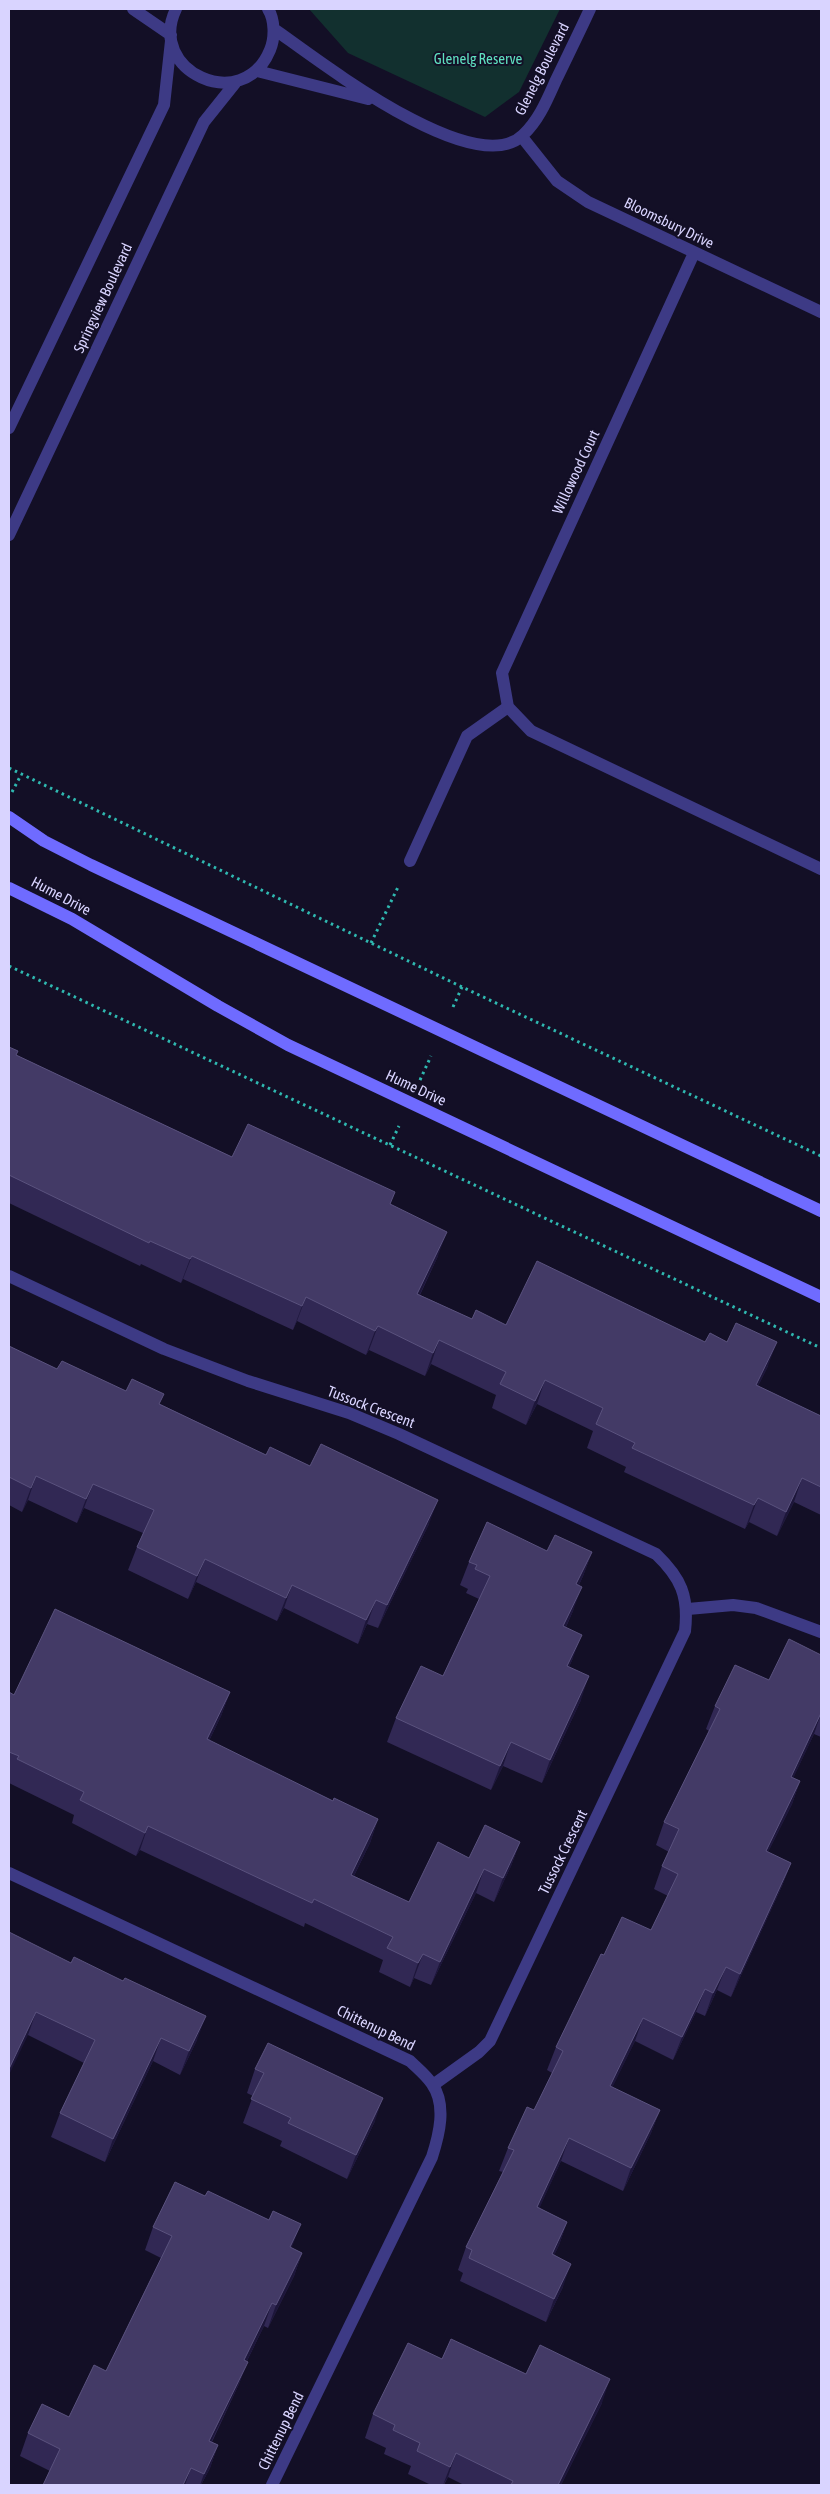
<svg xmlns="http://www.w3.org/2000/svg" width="830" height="2494" font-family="'Asap Condensed',sans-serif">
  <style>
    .green { fill: #12302f }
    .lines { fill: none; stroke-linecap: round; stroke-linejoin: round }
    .path { stroke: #2fb8b0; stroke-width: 3; stroke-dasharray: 2.5 4; stroke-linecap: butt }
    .lane { stroke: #3d3a85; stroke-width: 12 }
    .street { stroke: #3d3a85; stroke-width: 12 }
    .secondary { stroke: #6f6bff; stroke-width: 12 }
    .wall { fill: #312854 }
    .shaded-wall { fill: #1d163a }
    .building { fill: #433a66; stroke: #5a527e }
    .labels { text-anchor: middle; stroke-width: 4; stroke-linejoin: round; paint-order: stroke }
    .park-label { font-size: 15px; fill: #5fe0c0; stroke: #130f26 }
    .street-label { font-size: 15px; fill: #d9d4ff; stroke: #130f26 }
  </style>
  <rect width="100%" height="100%" fill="#130f26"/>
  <path class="green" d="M309,9h251l-41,83 -34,25 -137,-64z"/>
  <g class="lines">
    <path class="path" d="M9,768l453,219 359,169
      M12,792l9,-17
      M371,943l28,-58
      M9,966l812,382
      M453,1007l9,-20
      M420,1080l11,-24
      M390,1145l9,-19"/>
    <path class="lane" d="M410,861l57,-125 41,-29
      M688,1609l45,-4 23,3 65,24"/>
    <path class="street" d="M133,9l38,26
      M176,9c-30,62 67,107 94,41 5,-12 5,-30 -2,-41
      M274,29c43,30 200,153 249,106 16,-15 24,-35 33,-55 11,-23 23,-47 34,-71
      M257,71l111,28
      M522,137l35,44 31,21 233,110
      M694,253l-192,420 6,34 23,24 290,138
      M9,428l155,-323 7,-64
      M9,535l195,-413 32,-40
      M9,1276l155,73 84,32 101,32 50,21 257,120c25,24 33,42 29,77l-195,410 -11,11 -46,33
      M9,1873l401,188c7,7 16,14 22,23 15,21 7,51 0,73l-160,328"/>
    <path class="secondary" d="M9,817l35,24 47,24 730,346
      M9,888l63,31 146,87 70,39 533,252"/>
  </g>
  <path class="wall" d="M9,1047l7,8 216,102 159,48 47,51 -18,39 52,24 34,6 199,17 63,24 -10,20 63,30v99l-27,-13 -17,34 -28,-14 -4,7 -121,-57 2,-5 -39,-19 6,-17 -56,-27 -11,21 -34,-17 4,-13 -65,-31 -6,12 -56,-26 -3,5 -69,-34 -4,9 -110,-51 -2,4 -40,-19 -1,2 -131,-63z
    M9,1346l48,23 69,22 34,13 106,51 163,69 -51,104 -11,-4 -9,20 -74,-36 -7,13 -81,-39 -8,17 -60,-29 9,-23 6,-14 -59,-25 -7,15 -49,-23 -6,12 -13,-7z
    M547,1551l45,1 -9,24 -4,9 -6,26 -7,16 7,31 -4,9 12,33 -39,83 -39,-17 -12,24 -104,-48 9,-24 47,-42 36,-77 -13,-6 2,-4 -8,-4 9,-23z
    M821,1655v82l-7,-3 -21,44 7,3 -8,23 -24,48 23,11 -9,23 -51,111 -14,-7 -12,26 -9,-4 -23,48 -38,-19 -23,46 48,23 -9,23 -28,58 -62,-30 -22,47 28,14 -8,23 -5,10 9,32 -17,35 -86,-41 3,-8 -5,-3 8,-23 37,-75 -4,-1 9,-23 26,-38 18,-37 -5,-3 9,-23 48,-92 47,-25 17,-34 -14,-7 8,-23 7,-14 -13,-7 8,-23 45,-91 -3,-2 9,-23z
    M9,1692l5,3 216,-3 -9,24 -12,25 124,60 45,18 -8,24 -16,33 55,26 60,-44 51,-16 -9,24 -17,36 -18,-9 -45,92 -17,-7 -4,9 -31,-15 4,-12 -78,-37 -1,4 -45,-21 -119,-56 -4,6 -64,-33 2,-8 -65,-32 1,-3 -1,-1z
    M9,1932l188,108 -17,35 -27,-14 -48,101 -54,-25 9,-24 24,-50 -56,-28z
    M255,2069l120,52 -28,58 -67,-33 2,-5 -39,-18 10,-27 -6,-3z
    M153,2227l139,21 10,5 -8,23 -26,52 -4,-2 -17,35 -8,23 -27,58 6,3 -8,23 -9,17h-158l7,-14 -30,-15 8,-23 41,-16 37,-46 55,-113 -16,-8z
    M442,2359l84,15 76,29 -41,82h-97l-16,-8 -4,8h-13l-23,-11 3,-8 -27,-12 2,-6 -21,-10 8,-24z"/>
  <path class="shaded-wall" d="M447,1232l-9,24 -29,61 8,-23z
    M192,1256l-9,23 -2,4 9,-24z
    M306,1297l-9,24 -4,9 9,-24z
    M378,1326l-9,24 -3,5 9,-24z
    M439,1340l-8,24 -6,12 8,-23z
    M777,1342l-9,24 -21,42 9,-23z
    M545,1380l-8,24 -11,21 9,-24z
    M36,1476l-8,24 -6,12 9,-24z
    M802,1478l-8,24 -17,34 9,-24z
    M93,1484l-9,24 -7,15 9,-24z
    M758,1498l-9,24 -4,7 9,-24z
    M438,1500l-9,24 -51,104 9,-23z
    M592,1552l-9,24 -15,32 8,-24z
    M205,1559l-9,23 -8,17 9,-23z
    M292,1585l-8,23 -7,13 9,-23z
    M582,1587l-9,24 -18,39 8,-24z
    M376,1600l-9,24 -9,20 8,-24z
    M582,1635l-9,23 -15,32 9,-24z
    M589,1676l-8,24 -39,83 8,-23z
    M230,1692l-9,24 -23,47 9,-24z
    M821,1714l-7,20 -31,66 8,-23z
    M511,1742l-8,24 -12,24 9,-24z
    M800,1781l-8,23 -35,70 9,-23z
    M378,1819l-8,24 -27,55 8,-23z
    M148,1826l-8,24 -4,6 9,-23z
    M520,1842l-9,24 -17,36 9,-24z
    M791,1863l-9,23 -51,111 9,-23z
    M484,1869l-8,24 -45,92 9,-23z
    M423,1954l-9,24 -4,9 8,-24z
    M726,1967l-9,23 -12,26 8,-23z
    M705,1989l-9,23 -23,48 9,-23z
    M36,2012l-8,23 -19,40v-6z
    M206,2016l-9,24 -17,35 9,-24z
    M643,2018l-8,23 -33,68 8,-23z
    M161,2038l-8,23 -48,101 8,-23z
    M383,2098l-8,23 -28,58 9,-24z
    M660,2110l-9,23 -28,58 8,-23z
    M569,2138l-8,23 -32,70 8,-24z
    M567,2222l-8,23 -15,32 8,-23z
    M301,2224l-9,23 -11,23 9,-23z
    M302,2253l-8,23 -26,52 8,-23z
    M571,2264l-8,23 -17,35 8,-23z
    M272,2303l-8,23 -28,57 8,-23z
    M248,2362l-9,22 -38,79 8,-22z
    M610,2379l-8,24 -41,82h-3z
    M218,2445l-8,23 -9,17h-1l4,-11z
    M456,2453l-8,24 -5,8 7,-18z
    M191,2468l-6,17h-2z"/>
  <path class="building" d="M9,1047l9,4 -2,4 216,102 16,-33 147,68 -5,12 57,28 -30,62 55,25 4,-9 30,15 31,-64 168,81 5,-9 17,9 9,-19 41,19 -21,43 65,31v71l-19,-9 -16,34 -28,-14 -4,7 -122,-57 3,-5 -39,-19 7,-16 -58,-28 -10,21 -35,-17 6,-12 -67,-32 -6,13 -55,-27 -3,5 -69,-34 -4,9 -110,-50 -2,3 -40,-18 -1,2 -140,-68z
    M9,1346l48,23 5,-8 64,30 6,-12 32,15 -5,10 107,51 4,-8 40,19 11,-22 117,56 -51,105 -11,-5 -10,20 -74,-35 -6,13 -81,-39 -8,17 -60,-29 17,-37 -61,-26 -7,15 -50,-23 -5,12 -22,-11z
    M487,1522l60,29 8,-16 37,17 -16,32 6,3 -19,39 19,9 -15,31 22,10 -39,84 -39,-18 -11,24 -104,-48 25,-52 22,10 47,-100 -15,-7 2,-4 -8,-3z
    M55,1609l175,83 -23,47 126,62 1,-3 44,21 -27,56 58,27 29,-60 31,16 16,-33 35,17 -17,36 -19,-9 -44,93 -17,-8 -5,9 -31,-15 6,-11 -79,-38 -2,4 -45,-21 -119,-56 -3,7 -65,-33 4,-8 -67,-33 2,-3 -10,-4v-60l5,3z
    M789,1639l32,16v58l-30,64 9,4 -34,70 25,12 -51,111 -14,-7 -13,26 -8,-4 -23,48 -39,-19 -33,68 50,24 -29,58 -62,-30 -32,69 30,15 -15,32 19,10 -17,35 -85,-41 3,-8 -6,-3 48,-97 -6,-2 19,-41 7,3 29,-59 -7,-4 45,-93 3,1 18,-38 29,13 27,-56 -16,-8 17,-37 -15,-7 56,-113 -5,-3 20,-41 34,15z
    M9,1932l62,31 3,-6 49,24 2,-3 81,38 -17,35 -28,-13 -48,101 -53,-26 35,-73 -59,-28 -27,57z
    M268,2043l115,55 -27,57 -68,-32 3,-5 -40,-19 13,-26 -9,-4z
    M175,2182l30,14 3,-5 61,29 4,-9 28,13 -11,23 12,6 -26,52 -4,-2 -28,57 4,2 -39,79 9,4 -14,29 -13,-6 -8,17h-140l17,-36 -32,-16 14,-29 27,13 25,-52 12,6 66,-135 -19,-9z
    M451,2339l75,35 14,-29 70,34 -52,106h-47l2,-4 -57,-28 -6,14 -33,-16 3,-8 -27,-13 2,-5 -22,-11 35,-71 34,16z"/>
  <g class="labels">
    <g class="park-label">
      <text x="478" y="64">Glenelg Reserve</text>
    </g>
    <g class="street-label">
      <text transform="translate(542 69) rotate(-63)" y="5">Glenelg Boulevard</text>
      <text transform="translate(669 223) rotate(26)" y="5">Bloomsbury Drive</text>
      <text transform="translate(103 298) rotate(-65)" y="5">Springview Boulevard</text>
      <text transform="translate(576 472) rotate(-65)" y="5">Willowood Court</text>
      <text transform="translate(61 896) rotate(28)" y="5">Hume Drive</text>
      <text transform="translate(416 1088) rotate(25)" y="5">Hume Drive</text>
      <text transform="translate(371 1407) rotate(21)" y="5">Tussock Crescent</text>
      <text transform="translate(563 1852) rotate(-64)" y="5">Tussock Crescent</text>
      <text transform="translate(376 2028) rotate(26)" y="5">Chittenup Bend</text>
      <text transform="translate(281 2431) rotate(-64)" y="5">Chittenup Bend</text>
    </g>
  </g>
  <rect width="830" height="2494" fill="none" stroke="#d9d4ff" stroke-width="20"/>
</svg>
